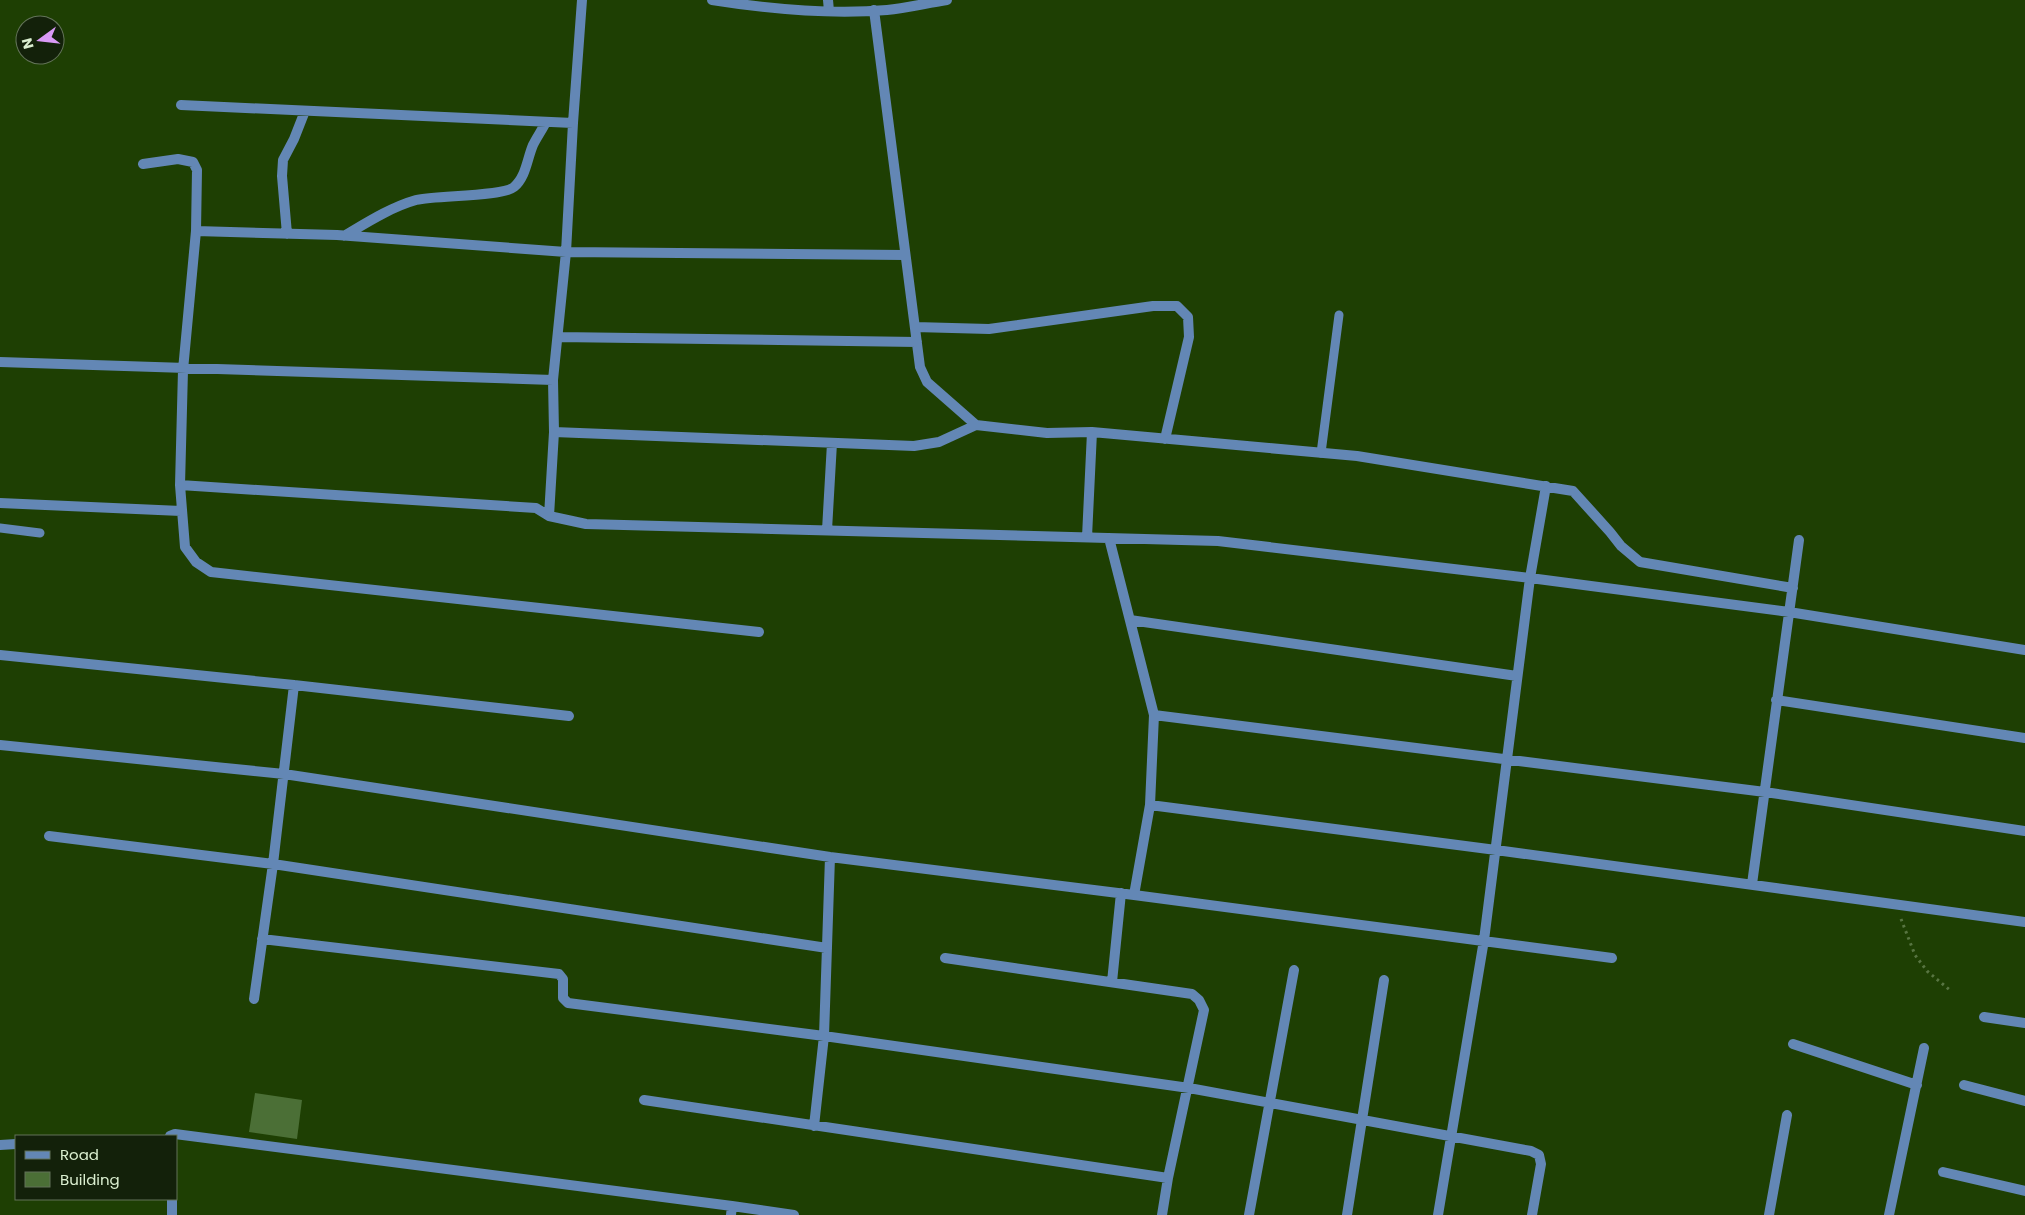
<svg xmlns="http://www.w3.org/2000/svg" width="2025" height="1215" font-family="Poppins,sans-serif">
  <style>
    .building { fill: #4b6f36 }
    .lines { fill: none; stroke-linecap: round; stroke-linejoin: round }
    .path { stroke: #587542; stroke-width: 3; stroke-dasharray: 2.5 4; stroke-linecap: butt }
    .service { stroke: #6387b5; stroke-width: 9 }
    .minor { stroke: #6387b5; stroke-width: 10 }
  </style>
  <rect width="100%" height="100%" fill="#1e3f03"/>
  <path class="building" d="M255,1093l47,7 -5,39 -48,-7z"/>
  <g class="lines">
    <path class="path" d="M1901,919l14,36 12,16 24,20"/>
    <path class="service" d="M1321,453l18,-138
      M0,528l40,5"/>
    <path class="minor" d="M712,0c57,9 117,15 175,10 20,-2 40,-7 60,-10
      M828,0l1,11
      M874,10l46,357 7,15 49,43 71,8 45,-1 -5,105
      M181,105l392,18
      M143,164l35,-5 15,3 4,8 -1,61 -13,139 -3,115 5,62 11,15 15,10 548,60
      M196,231l141,4 229,17 339,3
      M287,234l-5,-58 1,-16 11,-21 11,-28
      M344,236c22,-13 47,-29 72,-36 20,-5 86,-3 98,-13 12,-10 13,-28 19,-42 4,-8 9,-15 13,-23
      M915,327l74,2 164,-23h24l11,11 1,20 -24,102
      M558,337l359,5
      M0,362l553,18
      M554,432l360,14 25,-4 37,-17
      M1092,432l265,24 216,35 37,41 11,14 19,16 153,26
      M180,485l356,23 13,8 37,8 632,17 312,37 259,34 236,38
      M0,503l181,8
      M549,516l5,-84 -1,-52 13,-128 7,-129 9,-123
      M827,530l5,-87
      M1109,538l45,177 -4,90 -16,90
      M1130,620l387,56
      M0,655l294,30 275,31
      M1776,700l249,38
      M1154,715l611,77 260,39
      M0,745l284,29 546,83 304,38 478,63
      M1150,805l346,45 529,72
      M49,836l224,28 554,84
      M1752,884l47,-344
      M262,939l297,35 4,5v19l5,5 256,33 365,52 342,63 8,4 2,9 -9,51
      M1112,982l9,-89
      M254,999l19,-135 21,-179
      M1984,1017l41,6
      M1793,1044l124,41
      M1964,1085l61,16
      M644,1100l524,78 36,-168 -5,-10 -7,-6 -247,-36
      M814,1126l10,-90 6,-179
      M170,1136l5,-2 557,72
      M0,1145l16,-1
      M1943,1172l82,19
      M172,1199v16
      M731,1215l1,-9 62,9
      M1162,1215l6,-37
      M1249,1215l45,-245
      M1347,1215l37,-235
      M1438,1215l46,-275 46,-362 16,-92
      M1769,1215l18,-100
      M1889,1215l35,-167"/>
  </g>
  <rect x="15" y="1135" width="162" height="65" fill="#13210a" stroke="#637359"/>
  <rect x="25" y="1151" width="25" height="8" fill="#6387b5" stroke="#637359"/>
  <text x="60" y="1160" font-size="15" fill="#daeecf">Road</text>
  <rect x="25" y="1172" width="25" height="15" fill="#4b6f36" stroke="#637359"/>
  <text x="60" y="1185" font-size="15" fill="#daeecf">Building</text>
  <g transform="translate(40 40) rotate(255)"><circle r="24" fill="#13210a" stroke="#637359"/>
  <path d="M0-4L9 19L0 12L-9 19Z" fill="#da9af6"/>
  <text y="-8" font-size="14" font-weight="bold" text-anchor="middle" fill="#daeecf">N</text>
  </g>
</svg>
